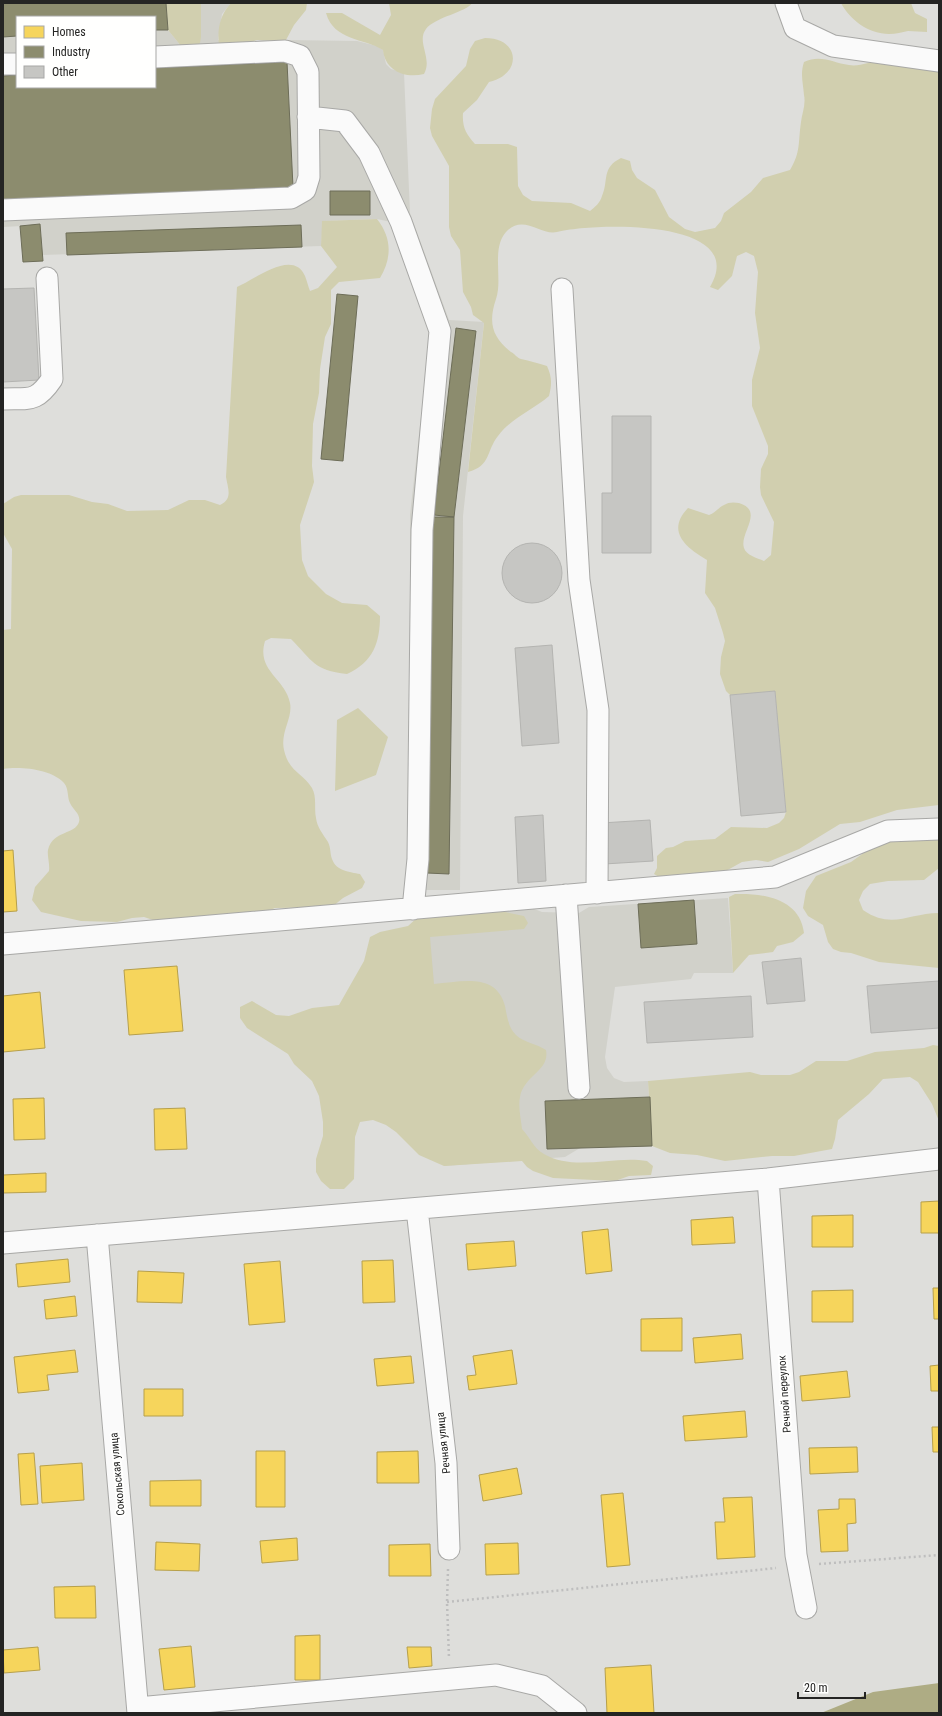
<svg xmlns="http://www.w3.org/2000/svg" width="942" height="1716" font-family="'Roboto Condensed',sans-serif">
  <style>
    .built { fill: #d1d1ca; fill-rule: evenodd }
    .green { fill: #d1cfaf }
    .water { fill: #aeac84 }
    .homes { fill: #f6d55c; stroke: #b7a04b }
    .industry { fill: #8c8c6e; stroke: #6d6d58 }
    .building { fill: #c6c6c3; stroke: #b4b4b1 }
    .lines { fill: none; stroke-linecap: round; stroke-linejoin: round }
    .minor-casing { stroke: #a8a8a6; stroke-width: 23 }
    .path { stroke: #bebebe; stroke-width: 2.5; stroke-dasharray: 2 3; stroke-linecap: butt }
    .minor { stroke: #fafafa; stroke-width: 21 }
    .labels { text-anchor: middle; stroke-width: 4; stroke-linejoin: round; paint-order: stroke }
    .street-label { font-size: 11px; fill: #242423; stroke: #fffffe }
  </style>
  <rect width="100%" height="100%" fill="#dededb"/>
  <path class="built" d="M3,3h163l2,27 13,16 20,-9v-34h30l-9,11 -4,26 23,5 22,-5 14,1 9,-1 71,1 20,5 6,4 3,14 5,5 13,4 6,140 39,107 35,2 -21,194 -3,374h-56l6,-33v-342l21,-188 -40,-105 -14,-3 -54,2 -2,25 -279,9 -2,-30 -37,2zM17,17h138v70h-138z
    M728,898l5,75h-39l-3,6 -76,8 -10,70 2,11 7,10 10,4 24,-1 4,65 -72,2 -15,9 -121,9 -26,-249 114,-9 10,4 37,1 10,-6z"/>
  <path class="green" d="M166,3h35v34l-1,6 -4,4 -15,-1 -13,-16z
    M231,3h76l-1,7 -12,15 -8,15 -4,1 -25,-1 -16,5h-22c-2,-16 1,-30 12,-42z
    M389,3h83c-5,9 -37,14 -46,26 -10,13 7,29 -2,45 -20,5 -39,-4 -41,-24 -19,-12 -49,-9 -57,-37h16l38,22 11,-20z
    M841,3h70l4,10 12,6v13c-6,0 -13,-1 -19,-1 -6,1 -12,3 -19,3 -20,0 -39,-14 -48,-31z
    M485,38c36,0 37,37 4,44l-12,18 -14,13c-1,14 3,21 12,31h33l9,3 1,39 5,9 9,6 39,2 19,8c5,-4 10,-8 12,-15 7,-16 -1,-28 19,-38l9,3 2,9 5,8 18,12 14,27 16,12 10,3 20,-4 6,-7 3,-8 27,-21 12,-14 27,-8c11,-18 8,-28 11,-48 1,-9 5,-17 3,-27 -1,-13 -4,-21 0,-33 17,-8 29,1 45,3 11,2 21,-4 31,-4 20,1 40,6 59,9v735l-42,5 -37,12 -20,2 -41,25 -31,13 -12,-2 -14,2 -18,10 -65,5 -5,-3 3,-6v-12l9,-8 7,-1 12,-6 30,-2 16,-12 36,1 12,-5 5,-5 2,-6 -11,-120 -45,3 -4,-4 -6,-17 1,-17 4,-16 -2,-8 -8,-25 -10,-15 2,-33c-22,-13 -41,-29 -19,-52l21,7c6,-2 9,-7 15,-10 4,-3 10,-3 15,-2 26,8 0,30 5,45 2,7 13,10 20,13l7,-6 3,-33 -13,-27 -1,-8 1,-18 7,-15v-8l-16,-40v-26l8,-32 -5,-35 3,-41 -4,-16 -8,-4 -9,4 -5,20 -14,14 -8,-3c41,-70 -120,-64 -153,-55 -16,4 -34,-19 -51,0 -15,17 -3,47 -10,67 -8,24 -4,38 15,53 4,2 6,6 10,7 9,2 17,4 26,7 5,11 5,18 2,30 -16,14 -38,22 -51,40 -12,15 -7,30 -30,36l16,-149 -11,-8 -2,-8 -8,-15 -3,-42 -9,-14 -2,-9v-61l-17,-30 -2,-8 2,-19 3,-10 31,-33 4,-17 5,-8z
    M377,219c15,19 15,39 3,59l-41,4 -8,8v34l-6,13 -5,32 -1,24 -6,31 -1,42 2,16 -14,43 2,35 6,16 18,18 16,9 25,2 13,11c0,27 -7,46 -33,58 -34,-4 -34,-13 -56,-35l-20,-1 -6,3c-9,30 20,37 25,62 3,15 -10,29 -6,47 5,22 18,22 28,38 5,9 2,20 4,30 1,9 7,16 12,24 3,6 2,12 4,17 4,12 18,13 28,15l5,8 -3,6 -19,10 -11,9 -57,1 -13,5 -73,7h-36l-9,-3 -12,1 -15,4 -36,-1 -40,-9 -9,-12 3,-13 14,-16c1,-7 -2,-15 -1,-21 5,-20 27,-15 31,-28 2,-8 -6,-12 -9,-19 -3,-6 -1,-14 -6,-20 -12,-14 -44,-17 -61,-14v-139l8,-1 1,-80 -9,-16v-29l11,-7 7,-2h48l23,7 16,2 19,7 41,-1 21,-10h16l15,5c13,-6 8,-16 6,-28l11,-190c17,-7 56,-39 68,-11 2,5 3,10 5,15l8,-3 19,-21 -16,-21 1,-25z
    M358,708l30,29 -12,38 -41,16 2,-71z
    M931,836l8,5v27l-15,12 -36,1 -18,3 -7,7 -4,9 4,10c29,20 46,3 76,3v55l-60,-6 -28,-9 -10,-1 -8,-3 -5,-7 -5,-17 -15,-9 -5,-8 3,-17 10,-15 35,-14 31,-22z
    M735,894c29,-1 65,5 69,39l-11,9 -16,4 -4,6 -24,3 -16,18 -4,-76z
    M500,911l24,5 4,7 -4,6 -94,8 4,47c27,-2 62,-12 71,22 2,10 3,21 11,29 7,7 21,9 30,15 4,21 -22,25 -26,47 -2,10 1,22 2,32 8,8 11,19 22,25 31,18 70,1 103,7l6,5 -2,9 -22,1 -14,5 -62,-3 -20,-7 -6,-4 -5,-6 -78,5 -25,-11 -23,-23 -10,-7 -13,-5 -13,2 -5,15 -1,42 -10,10h-14l-9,-8 -5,-9v-13l7,-23v-14l-4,-26 -7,-15 -18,-17 -6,-10 -41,-26 -7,-10v-11l12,-6 24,14 13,1 23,-8 27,-3 25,-44 6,-24 10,-5 28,-6 10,-9z
    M933,1045l6,1v75l-7,-17 -14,-22 -8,-5 -27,2 -14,15 -31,26 -3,19 -3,10 -38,7h-22l-47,5 -28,-6 -27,-2 -18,-7 -4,-65 102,-9 11,3h29l9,-3 17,-11h31l28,-9 49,-4z"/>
  <path class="water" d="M939,1683v30h-118l52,-21z"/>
  <path class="homes" d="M13,850l4,61 -14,1v-61z
    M177,966l6,65 -54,4 -5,-65z
    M40,992l5,56 -42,4v-56z
    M44,1098l1,41 -31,1 -1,-41z
    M185,1108l2,41 -32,1 -1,-41z
    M46,1173v19l-43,1v-18z
    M939,1201v32h-18v-31z
    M853,1215v32h-41v-31z
    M733,1217l2,26 -43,2 -1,-25z
    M608,1229l4,42 -26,3 -4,-42z
    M514,1241l2,25 -48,4 -2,-26z
    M68,1259l2,23 -52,5 -2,-23z
    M393,1260l2,42 -32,1 -1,-42z
    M280,1261l5,61 -36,3 -5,-61z
    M138,1271l46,2 -2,30 -45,-1z
    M933,1288h6v31h-5z
    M853,1290v32h-41v-31z
    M75,1296l2,20 -31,3 -2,-19z
    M682,1318v33h-41v-32z
    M741,1334l2,25 -48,4 -2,-25z
    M75,1350l3,22 -31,3 2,15 -31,3 -4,-36z
    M512,1350l5,34 -48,6 -2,-14 9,-1 -3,-19z
    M411,1356l3,27 -37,3 -3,-27z
    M939,1365v26h-8l-1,-25z
    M847,1371l3,26 -48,4 -2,-25z
    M144,1389h39v27h-39z
    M745,1411l2,26 -62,4 -2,-25z
    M932,1427h7v25h-6z
    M857,1447l1,25 -48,2 -1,-26z
    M256,1451h29v56h-29z
    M418,1451l1,32h-42v-31z
    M34,1453l4,51 -17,1 -3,-51z
    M82,1463l2,37 -42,3 -2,-37z
    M517,1468l5,26 -39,7 -4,-26z
    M201,1480v26h-51v-25z
    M623,1493l7,72 -23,2 -6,-72z
    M752,1497l3,60 -38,2 -2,-37h10l-2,-24z
    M839,1499h16l1,24 -9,1 1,27 -27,1 -3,-42 21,-1z
    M297,1538l1,22 -36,3 -2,-22z
    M156,1542l44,2 -1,27 -44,-1z
    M518,1543l1,31 -33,1 -1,-31z
    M430,1544l1,32h-42v-31z
    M95,1586l1,32h-41l-1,-31z
    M320,1635v45h-25v-44z
    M191,1646l4,41 -31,3 -5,-41z
    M38,1647l2,23 -36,3 -1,-23z
    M407,1647h24l1,19 -23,2z
    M651,1665l3,48h-47l-2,-45z"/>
  <path class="industry" d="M3,3h163l2,27h-13v-13h-138v19l-14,1z
    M287,62l6,125 -290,14v-125l14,-1v12h138v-19z
    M330,191h40v24h-40z
    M40,224l3,37 -20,1 -3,-36z
    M301,225l1,22 -235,8 -1,-22z
    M337,294l21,2 -15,165 -22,-2z
    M456,328l20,3 -22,186 -20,-2z
    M432,517h22l-5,357 -22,-1z
    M694,900l3,44 -56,4 -3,-44z
    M650,1097l2,49 -105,3 -2,-48z"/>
  <path class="building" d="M34,288l5,92 -36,2v-93z
    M612,416h39v137h-49v-60h10z
    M502 573a30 30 0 1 1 60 0a30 30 0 1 1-60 0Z
    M552,645l7,98 -37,3 -7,-98z
    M775,691l11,121 -45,4 -11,-121z
    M543,815l3,66 -28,2 -3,-66z
    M650,820l3,41 -49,3 -3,-41z
    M801,958l4,43 -38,3 -5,-42z
    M939,981v47l-68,5 -4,-47z
    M751,996l2,41 -106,6 -3,-41z"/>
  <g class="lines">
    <g class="minor-casing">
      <path id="minor" d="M786,3l9,25 38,18 106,15
        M3,64h14
        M308,117l37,4 24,32 32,69 39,109 -18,199 -4,329 -5,50
        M3,210l288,-12 14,-8 4,-13 -1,-105 -8,-16 -15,-5 -130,6
        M562,289l17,291 19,130 -1,183
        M3,399c26,-1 33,4 49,-20l-5,-101
        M566,895l13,193
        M3,944l772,-67 113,-46 51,-2
        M768,1179l28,376 10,53
        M417,1209l29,254 3,86
        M97,1235l41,478
        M3,1243l765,-64 171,-20
        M138,1708l358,-33 46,11 34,27"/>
    </g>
    <path class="path" d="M819,1564l120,-9
      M448,1569l-1,33 2,56
      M447,1602l329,-34"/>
    <use href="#minor" class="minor"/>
  </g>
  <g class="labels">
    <g class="street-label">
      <text transform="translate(784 1394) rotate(-94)" y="4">Речной переулок</text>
      <text transform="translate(443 1443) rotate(-96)" y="4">Речная улица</text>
      <text transform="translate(117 1474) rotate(-95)" y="4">Сокольская улица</text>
    </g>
  </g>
  <rect width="942" height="1716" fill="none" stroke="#242423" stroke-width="8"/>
  <rect x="16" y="16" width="140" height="72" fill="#fffffe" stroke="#a7a7a6"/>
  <rect x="24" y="26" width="20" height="12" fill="#f6d55c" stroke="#a7a7a6"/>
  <text x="52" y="36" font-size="12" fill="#242423">Homes</text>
  <rect x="24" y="46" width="20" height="12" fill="#8c8c6e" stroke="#a7a7a6"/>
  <text x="52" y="56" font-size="12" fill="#242423">Industry</text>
  <rect x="24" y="66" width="20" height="12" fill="#c6c6c3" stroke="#a7a7a6"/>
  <text x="52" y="76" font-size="12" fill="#242423">Other</text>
  <path d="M798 1692v6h67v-6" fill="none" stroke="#242423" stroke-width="2"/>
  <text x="804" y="1692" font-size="12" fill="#242423" stroke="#fffffe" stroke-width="3" paint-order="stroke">20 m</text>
</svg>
